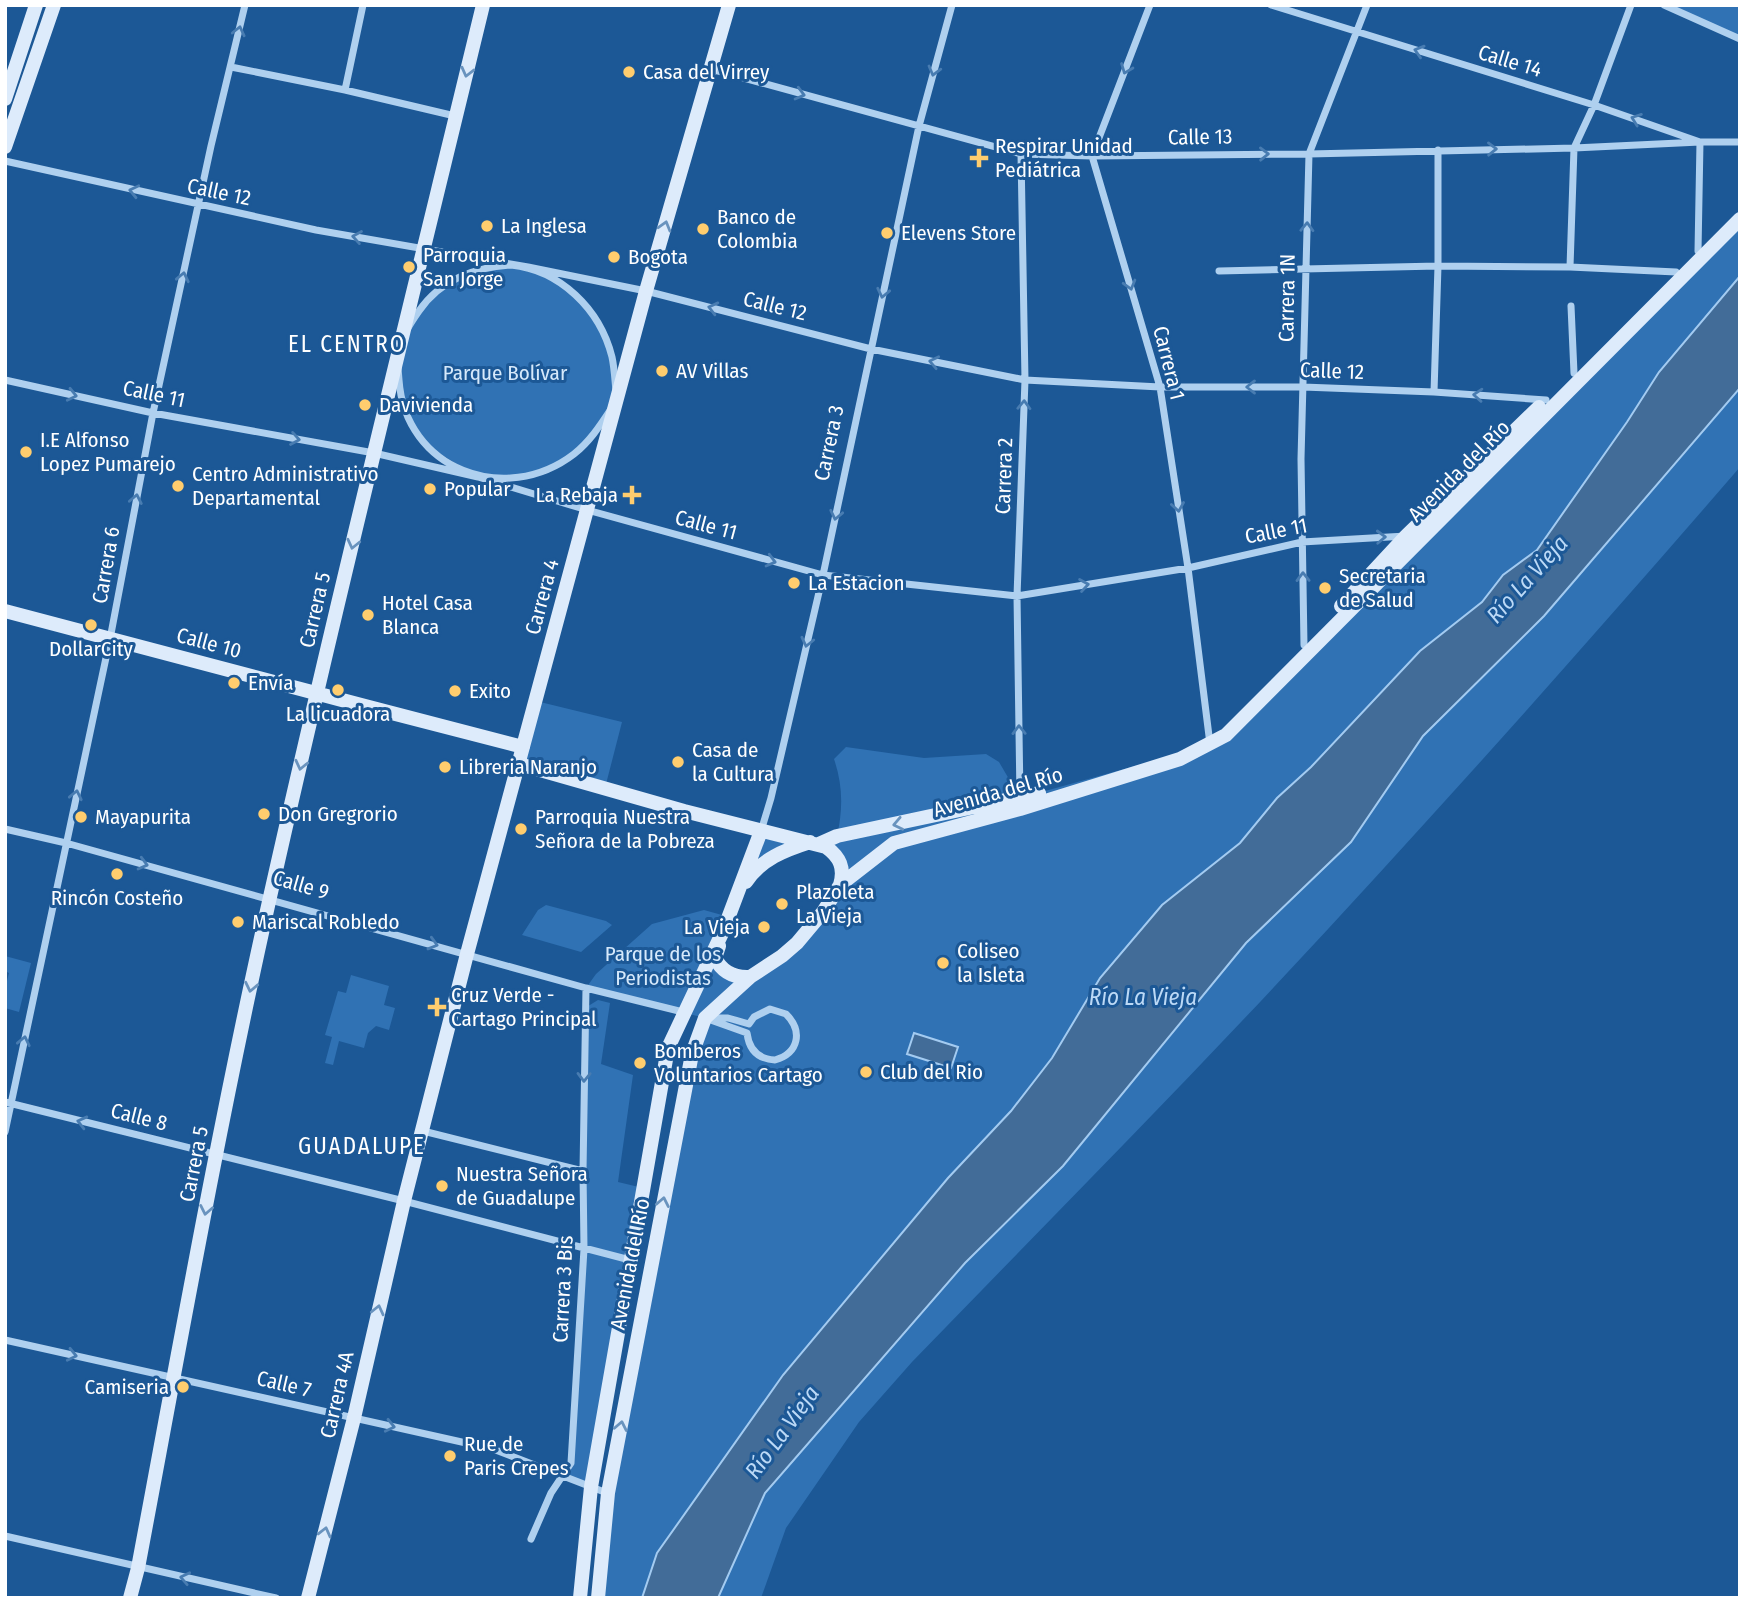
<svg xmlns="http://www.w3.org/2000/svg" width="1745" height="1603" font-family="'Fira Sans Condensed',sans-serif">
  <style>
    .green { fill: #3072b4 }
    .water { fill: #426c98; stroke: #a3cbf1; stroke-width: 2 }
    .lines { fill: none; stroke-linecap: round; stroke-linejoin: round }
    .minor { stroke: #afd0ef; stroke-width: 7 }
    .secondary { stroke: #ddebfb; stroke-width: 14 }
    .oneway { stroke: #487cb1 }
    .oneway2 { stroke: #6993be }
    .poi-dot { fill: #ffcd6e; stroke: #1c5896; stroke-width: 2.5 }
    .labels { text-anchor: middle; stroke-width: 6; stroke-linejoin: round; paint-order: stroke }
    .street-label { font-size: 21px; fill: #fff; stroke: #1c5896 }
    .poi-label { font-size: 21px; fill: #fff; stroke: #1c5896; text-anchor: start }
    .park-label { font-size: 21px; fill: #d6e9fb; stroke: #1c5896 }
    .neighbourhood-label { font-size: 23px; letter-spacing: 2px; fill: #fff; stroke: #1c5896 }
    .water-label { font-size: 23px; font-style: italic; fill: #bcd9f6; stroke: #1c5896 }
  </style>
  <rect width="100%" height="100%" fill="#1c5896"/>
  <path class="green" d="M1664,5h76v34z
    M1740,223v53l-81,96 -32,50 -90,128 -34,25 -21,27 -62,49 -109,116 -34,31 -37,45 -78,62 -62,73 -48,80 -41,53 -63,67 -165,197 -126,177 -15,46h-44l10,-105 97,-475 -119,-30 10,-14 56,-50 52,-14 25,7 32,-86 51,11 -62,34 -34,75 18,25 48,-20 60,-80 -23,-32 18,-8c6,-26 6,-51 -3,-77l12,-12 78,11 62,-4 13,8 21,36 140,-39h20l46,-24z
    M511,265l37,10 35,27 23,36 11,62 -43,54 -46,22 -50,1 -52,-32 -21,-35 -7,-40 15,-51 9,-13 39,-30z
    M1740,388v79c-152,176 -307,350 -466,520 -119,127 -241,250 -362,375l-53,60 -73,106 -25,70h-43l47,-105 200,-230 98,-97 183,-223 105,-101 72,-106 121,-120z
    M536,701l86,21 -17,66 -86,-24z
    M546,905l60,16 6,4 -31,27 -59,-17 16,-25z
    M5,956l26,7 -12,49 -14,-4v-19l4,-16 -4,-2z
    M351,975l38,11 -5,19 11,3 -6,22 -13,-4 -8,7 -4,15 -25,-7 -6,24 -8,-2 7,-26 -7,-2 13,-44 8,2z
    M598,1000l12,3 -9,61 32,11 -15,107 25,6 -52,299 -28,-11 8,-13 13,-214 1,-241z"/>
  <path class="water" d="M1740,276v112l-196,228 -121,120 -72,106 -105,101 -183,223 -98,97 -200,230 -47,105h-76l15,-45 126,-178 165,-197 63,-67 41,-53 48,-80 62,-73 78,-62 37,-45 34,-31 109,-116 62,-49 21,-27 34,-25 90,-128 32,-50z
    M914,1033l44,14 -7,21 -44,-14z"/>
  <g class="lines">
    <path class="minor" d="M1150,5l-58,151 68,231 28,181 22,176
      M1271,5l323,100 106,37h40
      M1664,5l76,34
      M231,67l114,23 110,26
      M711,69l310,85 71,2 217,-2 265,-6 126,-6
      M345,90l18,-85
      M5,161l311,69 212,37 118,24 225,58 154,31 135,7h143l131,5 112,8
      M1698,251l2,-109
      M511,265c49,5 89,44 101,92 3,14 3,29 5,43 -13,19 -24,39 -43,54 -69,53 -169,15 -175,-74 -1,-10 -2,-22 0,-32 3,-12 13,-27 20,-37 21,-31 56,-44 92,-46z
      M1570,267l4,-119 20,-43 37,-100
      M1219,271l219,-5 132,1 106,5
      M1571,306l3,67
      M5,380l148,33 221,40 104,24 109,33 236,65 194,21 171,-28 114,-26 104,-6
      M1434,392l4,-126v-116
      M1304,645l-3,-186 8,-305 58,-149
      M1020,798l-3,-202 8,-216 -4,-226
      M5,829l61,14 520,145 97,24
      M761,831l10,-33 52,-223 96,-449 33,-121
      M770,1009l16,5c17,17 13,39 -11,46 -17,-1 -26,-10 -28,-27l-42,-15h23l21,6 5,-7z
      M5,1102l399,99 226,59
      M423,1131l160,40
      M5,1132l105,-493 43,-226 58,-267 34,-141
      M5,1340l488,109 114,44
      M5,1536l271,62
      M531,1539l20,-46 20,-30 13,-214 -1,-78 3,-183"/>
    <path class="secondary" d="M5,99l31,-94
      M5,147l49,-142
      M1341,606l65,-70 133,-129
      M5,611c173,45 345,92 518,136
      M519,764l165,47 142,36c14,10 19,21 14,38
      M819,844l18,-8 202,-43
      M746,882c15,-23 39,-32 64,-40
      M719,946l-4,12c7,14 19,20 35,19
      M130,1598l8,-30c42,-224 82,-449 132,-671 67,-298 141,-595 213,-892
      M308,1598l46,-180 50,-217 63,-247 179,-663 83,-286
      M580,1598l11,-111 77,-439 56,-119 37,-98
      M598,1598l10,-105 84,-439 13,-36 45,-41 32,-21 15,-13 26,-31 17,-27 54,-42 126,-34 160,-50 46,-24 514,-516"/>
  </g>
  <defs><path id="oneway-chevron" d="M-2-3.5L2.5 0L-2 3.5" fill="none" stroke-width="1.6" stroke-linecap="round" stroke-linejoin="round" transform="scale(1.75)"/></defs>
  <g class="oneway">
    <use href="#oneway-chevron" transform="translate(239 31) rotate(-77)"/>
    <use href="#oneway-chevron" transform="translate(1419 51) rotate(-163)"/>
    <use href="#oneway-chevron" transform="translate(1126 69) rotate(111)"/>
    <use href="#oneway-chevron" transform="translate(934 71) rotate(105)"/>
    <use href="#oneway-chevron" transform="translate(800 94) rotate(15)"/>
    <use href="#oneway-chevron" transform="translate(1636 119) rotate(-160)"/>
    <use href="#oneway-chevron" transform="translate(1492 149) rotate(-1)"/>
    <use href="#oneway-chevron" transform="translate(1264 154) rotate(-1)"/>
    <use href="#oneway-chevron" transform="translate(134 191) rotate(-167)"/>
    <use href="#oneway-chevron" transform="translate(1307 227) rotate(-88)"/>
    <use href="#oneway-chevron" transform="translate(357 237) rotate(-170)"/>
    <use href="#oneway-chevron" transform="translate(183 277) rotate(-78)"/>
    <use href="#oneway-chevron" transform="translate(1130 285) rotate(74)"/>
    <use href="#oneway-chevron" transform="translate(883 293) rotate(102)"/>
    <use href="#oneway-chevron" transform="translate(713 308) rotate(-166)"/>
    <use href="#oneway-chevron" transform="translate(934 362) rotate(-168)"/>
    <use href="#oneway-chevron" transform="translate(1251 387) rotate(-180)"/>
    <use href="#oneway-chevron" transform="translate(72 395) rotate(13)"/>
    <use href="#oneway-chevron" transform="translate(1478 395) rotate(-176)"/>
    <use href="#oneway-chevron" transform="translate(1024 405) rotate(-88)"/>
    <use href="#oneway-chevron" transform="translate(295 439) rotate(10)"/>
    <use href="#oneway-chevron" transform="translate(136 499) rotate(-79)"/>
    <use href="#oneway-chevron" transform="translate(1178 507) rotate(81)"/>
    <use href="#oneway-chevron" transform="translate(836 515) rotate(102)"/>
    <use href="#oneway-chevron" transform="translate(1381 537) rotate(-2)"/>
    <use href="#oneway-chevron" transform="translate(771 561) rotate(15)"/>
    <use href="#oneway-chevron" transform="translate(1303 577) rotate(-91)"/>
    <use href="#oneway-chevron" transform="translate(1084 585) rotate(-9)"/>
    <use href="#oneway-chevron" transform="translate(807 642) rotate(103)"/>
    <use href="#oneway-chevron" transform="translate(1019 730) rotate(-91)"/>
    <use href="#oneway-chevron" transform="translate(76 795) rotate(-78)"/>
    <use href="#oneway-chevron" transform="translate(143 864) rotate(15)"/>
    <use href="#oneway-chevron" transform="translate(433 944) rotate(16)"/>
    <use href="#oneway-chevron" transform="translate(24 1041) rotate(-78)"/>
    <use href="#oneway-chevron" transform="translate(584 1077) rotate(91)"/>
    <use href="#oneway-chevron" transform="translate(82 1122) rotate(-166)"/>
    <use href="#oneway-chevron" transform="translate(72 1355) rotate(13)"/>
    <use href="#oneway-chevron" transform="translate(390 1426) rotate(13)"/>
    <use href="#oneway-chevron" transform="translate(185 1578) rotate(-168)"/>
  </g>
  <g class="oneway2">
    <use href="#oneway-chevron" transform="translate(467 72) rotate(104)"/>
    <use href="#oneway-chevron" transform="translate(665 226) rotate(-74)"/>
    <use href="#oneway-chevron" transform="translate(353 544) rotate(103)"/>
    <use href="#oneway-chevron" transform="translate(301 765) rotate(103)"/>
    <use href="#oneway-chevron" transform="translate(898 824) rotate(168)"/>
    <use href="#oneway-chevron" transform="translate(251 987) rotate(102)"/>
    <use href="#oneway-chevron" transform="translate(663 1202) rotate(-79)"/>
    <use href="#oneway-chevron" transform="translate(206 1210) rotate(101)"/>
    <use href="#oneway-chevron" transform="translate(378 1310) rotate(-77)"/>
    <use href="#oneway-chevron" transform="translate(621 1426) rotate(-79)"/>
    <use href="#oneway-chevron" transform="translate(325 1532) rotate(-76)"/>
  </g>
  <g class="poi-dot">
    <circle cx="629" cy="72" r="7"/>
    <path d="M975.5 147.5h7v7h7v7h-7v7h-7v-7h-7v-7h7z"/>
    <circle cx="487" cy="226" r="7"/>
    <circle cx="703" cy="229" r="7"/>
    <circle cx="887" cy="233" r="7"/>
    <circle cx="614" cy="257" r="7"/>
    <circle cx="409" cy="267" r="7"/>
    <circle cx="662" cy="371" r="7"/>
    <circle cx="365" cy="405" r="7"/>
    <circle cx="26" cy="452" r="7"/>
    <circle cx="178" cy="486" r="7"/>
    <circle cx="430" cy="489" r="7"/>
    <path d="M628.5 484.5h7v7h7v7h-7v7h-7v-7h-7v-7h7z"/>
    <circle cx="794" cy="583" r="7"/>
    <circle cx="1325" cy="588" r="7"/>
    <circle cx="368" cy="615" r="7"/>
    <circle cx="91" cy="625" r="7"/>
    <circle cx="234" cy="683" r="7"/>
    <circle cx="338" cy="690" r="7"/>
    <circle cx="455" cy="691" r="7"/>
    <circle cx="678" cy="762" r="7"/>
    <circle cx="445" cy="767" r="7"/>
    <circle cx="264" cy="814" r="7"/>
    <circle cx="81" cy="817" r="7"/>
    <circle cx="521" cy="829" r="7"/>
    <circle cx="117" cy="874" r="7"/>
    <circle cx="782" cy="904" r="7"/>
    <circle cx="238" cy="922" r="7"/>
    <circle cx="764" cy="927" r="7"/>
    <circle cx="943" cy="963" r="7"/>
    <path d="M433.5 996.5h7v7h7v7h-7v7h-7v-7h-7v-7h7z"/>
    <circle cx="640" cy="1063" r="7"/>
    <circle cx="866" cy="1072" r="7"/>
    <circle cx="442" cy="1186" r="7"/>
    <circle cx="183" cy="1387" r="7"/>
    <circle cx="450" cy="1456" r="7"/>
  </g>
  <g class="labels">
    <g class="street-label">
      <text transform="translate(1510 61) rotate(17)" y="7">Calle 14</text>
      <text transform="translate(1200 137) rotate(-1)" y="7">Calle 13</text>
      <text transform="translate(219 192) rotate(12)" y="7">Calle 12</text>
      <text transform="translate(1287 298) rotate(-89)" y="7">Carrera 1N</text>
      <text transform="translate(775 306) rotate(14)" y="7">Calle 12</text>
      <text transform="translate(1169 363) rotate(76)" y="7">Carrera 1</text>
      <text transform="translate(1332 371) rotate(2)" y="7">Calle 12</text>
      <text transform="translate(154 394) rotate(12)" y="7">Calle 11</text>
      <text transform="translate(829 443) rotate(-78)" y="7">Carrera 3</text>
      <text transform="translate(1459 471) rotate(-45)" y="7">Avenida del Río</text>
      <text transform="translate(1004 476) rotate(-88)" y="7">Carrera 2</text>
      <text transform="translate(706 525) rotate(15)" y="7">Calle 11</text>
      <text transform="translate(1276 531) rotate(-11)" y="7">Calle 11</text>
      <text transform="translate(106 565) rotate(-80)" y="7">Carrera 6</text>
      <text transform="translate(542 597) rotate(-75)" y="7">Carrera 4</text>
      <text transform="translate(315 610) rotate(-77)" y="7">Carrera 5</text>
      <text transform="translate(209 643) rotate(15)" y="7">Calle 10</text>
      <text transform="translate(998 792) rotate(-16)" y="7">Avenida del Río</text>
      <text transform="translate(301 885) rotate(16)" y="7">Calle 9</text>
      <text transform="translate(139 1117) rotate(14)" y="7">Calle 8</text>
      <text transform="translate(194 1164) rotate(-79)" y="7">Carrera 5</text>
      <text transform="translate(630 1264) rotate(-79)" y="7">Avenida del Río</text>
      <text transform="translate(563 1289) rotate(-87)" y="7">Carrera 3 Bis</text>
      <text transform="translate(284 1384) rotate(13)" y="7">Calle 7</text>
      <text transform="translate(337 1395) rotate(-77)" y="7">Carrera 4A</text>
    </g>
    <g class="poi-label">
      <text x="643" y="79">Casa del Virrey</text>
      <text x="995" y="153">Respirar Unidad<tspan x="995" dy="24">Pediátrica</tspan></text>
      <text x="717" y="224">Banco de<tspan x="717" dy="24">Colombia</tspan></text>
      <text x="501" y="233">La Inglesa</text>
      <text x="901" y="240">Elevens Store</text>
      <text x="423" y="262">Parroquia<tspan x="423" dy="24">San Jorge</tspan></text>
      <text x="628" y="264">Bogota</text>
      <text x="676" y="378">AV Villas</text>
      <text x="379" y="412">Davivienda</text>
      <text x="40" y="447">I.E Alfonso<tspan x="40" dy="24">Lopez Pumarejo</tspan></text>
      <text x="192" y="481">Centro Administrativo<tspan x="192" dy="24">Departamental</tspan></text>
      <text x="444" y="496">Popular</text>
      <text x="618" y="502" text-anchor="end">La Rebaja</text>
      <text x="1339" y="583">Secretaria<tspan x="1339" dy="24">de Salud</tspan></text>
      <text x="808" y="590">La Estacion</text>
      <text x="382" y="610">Hotel Casa<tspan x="382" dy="24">Blanca</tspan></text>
      <text x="91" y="656" text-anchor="middle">DollarCity</text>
      <text x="248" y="690">Envía</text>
      <text x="469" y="698">Exito</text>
      <text x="338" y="721" text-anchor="middle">La licuadora</text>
      <text x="692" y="757">Casa de<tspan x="692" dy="24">la Cultura</tspan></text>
      <text x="459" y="774">Libreria Naranjo</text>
      <text x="278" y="821">Don Gregrorio</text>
      <text x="95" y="824">Mayapurita</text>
      <text x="535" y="824">Parroquia Nuestra<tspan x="535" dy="24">Señora de la Pobreza</tspan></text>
      <text x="796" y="899">Plazoleta<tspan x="796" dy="24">La Vieja</tspan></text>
      <text x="117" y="905" text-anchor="middle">Rincón Costeño</text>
      <text x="252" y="929">Mariscal Robledo</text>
      <text x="750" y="934" text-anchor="end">La Vieja</text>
      <text x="957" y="958">Coliseo<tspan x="957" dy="24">la Isleta</tspan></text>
      <text x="451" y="1002">Cruz Verde -<tspan x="451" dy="24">Cartago Principal</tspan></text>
      <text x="654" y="1058">Bomberos<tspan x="654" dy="24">Voluntarios Cartago</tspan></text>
      <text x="880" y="1079">Club del Rio</text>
      <text x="456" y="1181">Nuestra Señora<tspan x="456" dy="24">de Guadalupe</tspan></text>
      <text x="169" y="1394" text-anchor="end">Camiseria</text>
      <text x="464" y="1451">Rue de<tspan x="464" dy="24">Paris Crepes</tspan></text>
    </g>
    <g class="park-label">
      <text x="505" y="380">Parque Bolívar</text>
      <text x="663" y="961">Parque de los<tspan x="663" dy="24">Periodistas</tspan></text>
    </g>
    <g class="neighbourhood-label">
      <text x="347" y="352">EL CENTRO</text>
      <text x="362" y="1154">GUADALUPE</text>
    </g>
    <g class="water-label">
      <text transform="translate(1527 579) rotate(-48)" y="8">Río La Vieja</text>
      <text x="1143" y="1005">Río La Vieja</text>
      <text transform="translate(782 1432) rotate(-54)" y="8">Río La Vieja</text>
    </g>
  </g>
  <rect width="1745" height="1603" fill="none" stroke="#ffffff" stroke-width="14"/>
</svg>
